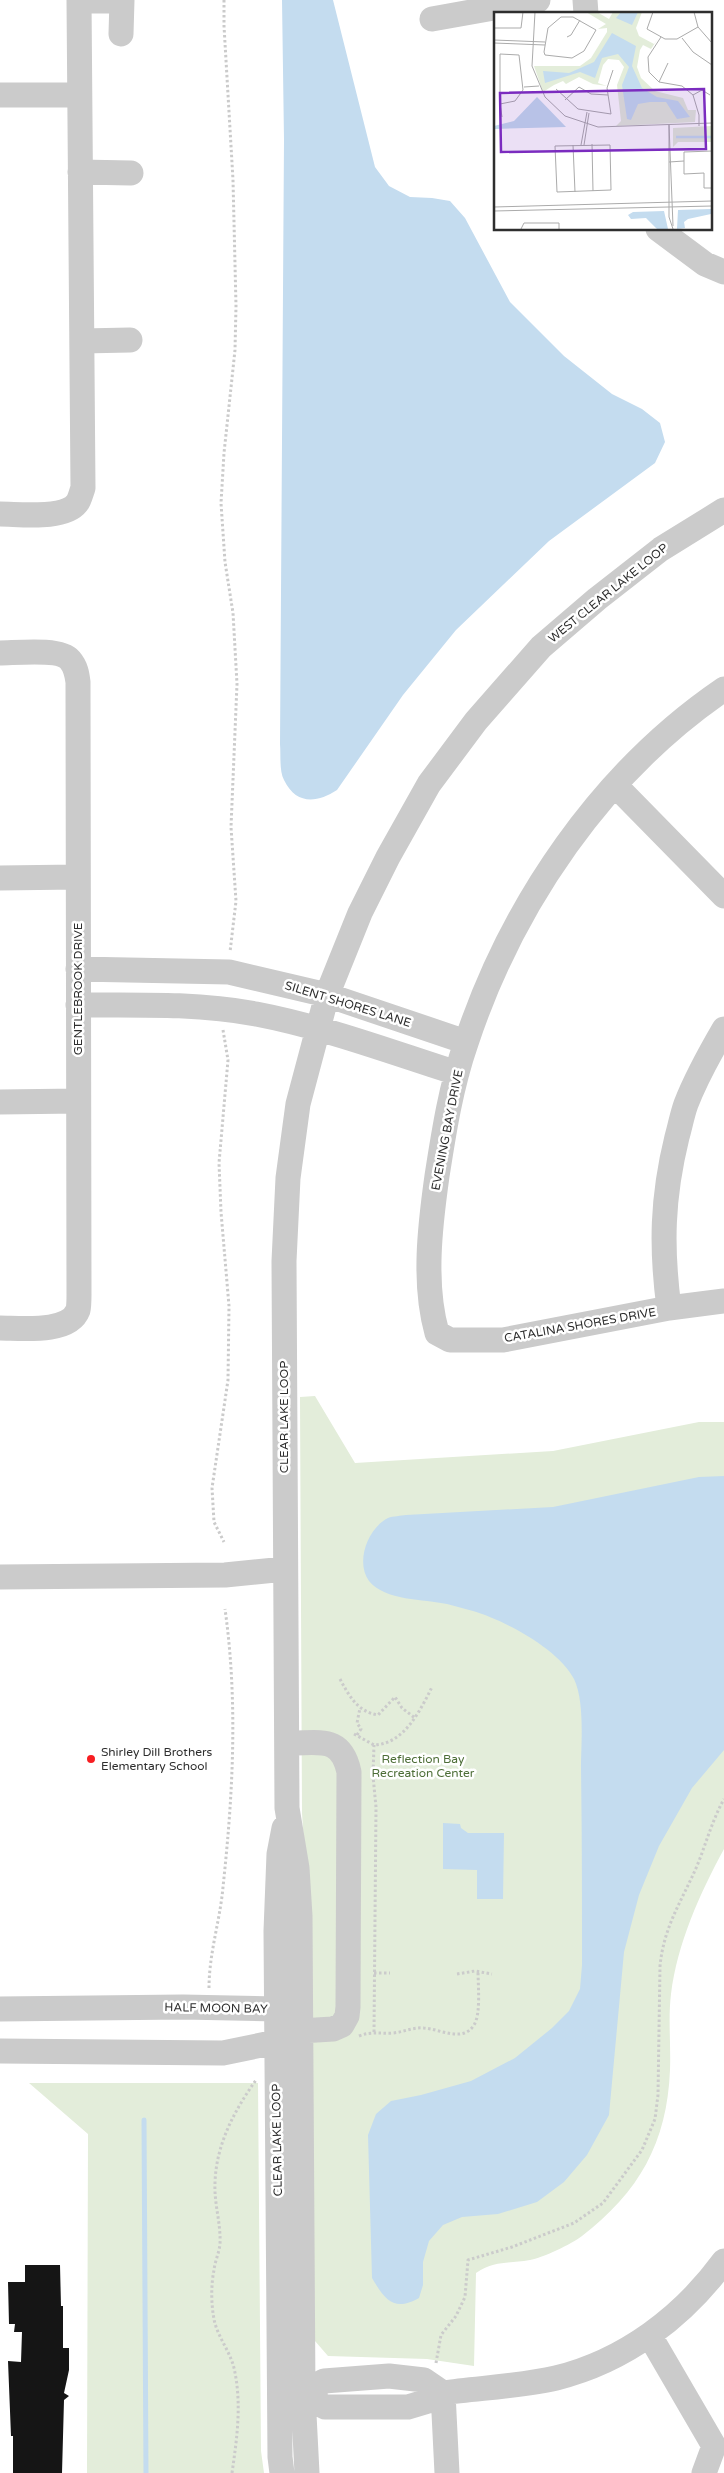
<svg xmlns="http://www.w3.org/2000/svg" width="724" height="2473" font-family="'Varela Round',sans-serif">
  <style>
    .green { fill: #e3edda }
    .water { fill: #c4dcef }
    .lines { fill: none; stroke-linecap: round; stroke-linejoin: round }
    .stream { stroke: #c4dcef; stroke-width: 5 }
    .building { fill: #151515 }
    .path { stroke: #cbcbcb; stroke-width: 3; stroke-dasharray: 2.5 2.5; stroke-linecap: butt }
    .minor { stroke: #cbcbcb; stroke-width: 25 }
    .poi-dot { fill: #f71e22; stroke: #fff; stroke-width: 2 }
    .labels { text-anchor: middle; stroke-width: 5; stroke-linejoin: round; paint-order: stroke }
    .street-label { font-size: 12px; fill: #2e2e2e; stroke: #fff }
    .poi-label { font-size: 12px; fill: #2e2e2e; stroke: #fff; text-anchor: start }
    .park-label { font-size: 12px; fill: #4d6e37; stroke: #fff }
    .inset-river { fill: none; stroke: #c4dcef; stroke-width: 2.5 }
    .inset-road { fill: none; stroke: #ababab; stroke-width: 1 }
    .view { fill: #7b2cbf; fill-opacity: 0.15; stroke: #7b2cbf; stroke-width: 2.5 }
    .inset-edge { fill: none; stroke: #2e2e2e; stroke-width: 2.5 }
  </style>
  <rect width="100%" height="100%" fill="#fff"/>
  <path class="green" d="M315,1396l40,67 198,-12 146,-29h25v427c-24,44 -47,95 -53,145 -3,25 0,51 -1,76 -3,73 -31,122 -88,166 -10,8 -40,22 -52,24 -21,4 -34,0 -54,13l-2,93 -47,-7 -99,-3 -13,-15 -7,-435 -6,-93 -2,-416z
    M29,2083h229l3,368 3,22h-177l1,-339z"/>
  <path class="water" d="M282,0h51l42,167 14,19 21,11 22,1 18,3 15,17 45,84 54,54 48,38 30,15 18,14 5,19 -10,21 -106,78 -93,89 -53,65 -66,95c-20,13 -41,15 -53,-10 -5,-9 -3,-26 -4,-36l4,-604z
    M724,1476v274l-32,38 -33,58 -20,49 -15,57 -15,163 -22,40 -23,27 -27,20 -39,12 -36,3 -19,8 -14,16 -6,21v23l-4,13c-25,14 -34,2 -47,-20l-4,-143 8,-21 15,-13 30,-6 50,-14 44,-23 37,-30 17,-17 11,-22 2,-24c0,-65 0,-130 -1,-196 0,-25 4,-67 -7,-90 -15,-30 -70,-59 -101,-68 -9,-2 -17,-5 -26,-7 -23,-5 -62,-3 -78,-23 -14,-19 -1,-53 19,-63 5,-2 13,-2 18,-3l147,-8 146,-30z
    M443,1823l17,1 1,4 7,5h36l-1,66h-26v-29l-34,-1z"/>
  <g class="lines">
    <path class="stream" d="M144,2120l2,353"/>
  </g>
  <path class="building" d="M25,2265h35l1,41h2v42h6v22l-5,23 5,3 -5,4 -2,73h-49v-37h-2l-3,-75 13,1 1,-30h-8l1,-8h-6l-1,-42h17z"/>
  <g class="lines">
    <path class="path" d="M224,0v26l9,154 3,126 -1,44 -11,103 -3,50 4,59 8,51 4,71 -6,143 5,74 -6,51
      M223,1030l5,30 -9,103 2,49 8,94 -1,74 -16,108 2,34 10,20
      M340,1679c9,17 18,33 38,36l17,-18 7,11 13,10
      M354,1734l20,11c30,-1 46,-34 58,-58
      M357,1735l4,-6 -4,-6 3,-15
      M374,1973h16
      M457,1974l18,-3 17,3
      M209,1988c0,-35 11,-67 14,-101 10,-93 15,-185 2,-278
      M374,2032l2,-225 -3,-31 1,-31
      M359,2036c12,-5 22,-2 34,-3 11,-1 20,-6 31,-5 16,1 39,15 50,-3 7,-11 4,-40 4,-54
      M436,2363l5,-28 15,-19 9,-19 3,-37 44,-13 62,-24 29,-20 39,-53 13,-31 3,-24 2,-129c4,-42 24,-68 39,-105 8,-21 14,-42 25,-62
      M232,2473c5,-35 10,-70 2,-105 -4,-17 -17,-32 -20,-49 -3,-16 -3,-34 0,-49 1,-9 5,-17 6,-26 1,-21 -6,-40 -5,-61 1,-38 19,-72 41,-103"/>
    <path class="minor" d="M585,0l1,14
      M79,1h43
      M432,19l106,-19
      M121,34l1,-34
      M0,95h79
      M80,172l51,1
      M658,229l47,35 19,8
      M82,341l48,-1
      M0,514c20,0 64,6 77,-11 3,-4 4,-10 6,-15l-4,-488
      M0,653c16,0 60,-5 70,7 6,7 7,14 8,22l1,612c0,5 0,12 -1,16 -9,24 -58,18 -78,18
      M724,689c-122,83 -212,215 -258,354 -15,43 -22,88 -29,133 -7,50 -14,108 0,157l13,7h53l166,-32 55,-7
      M615,785l109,111
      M0,878l77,-1
      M78,969l151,3 98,23 139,47
      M78,1005c58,0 121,-2 178,9 68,13 135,38 201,59
      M0,1102l78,-1
      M669,1308c-8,-61 -7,-110 8,-171 3,-10 5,-22 9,-33 10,-26 24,-51 38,-75
      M0,1577l225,-2 60,-6
      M0,2009l183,-2 93,2 11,10
      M0,2051l223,2 53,-11 24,-11 33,-2 9,-4 5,-9 1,-9 1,-235c-8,-38 -31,-28 -62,-29
      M650,2336l64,110 -10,27
      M443,2393l4,80
      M290,2395h13l21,-14 65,-5 35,4 19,13
      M303,2395l22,12h83l20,-6 15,-8c35,-5 80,-7 113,-15 69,-17 127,-61 168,-117
      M282,2473l-2,-16 -4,-526 3,-77 5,-26
      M307,2473l-4,-78 -3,-479 -3,-48 -10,-60 -3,-547 4,-83 10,-74 29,-109 33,-82 28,-56 41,-73 47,-63 65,-74 56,-48 64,-50 63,-39"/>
  </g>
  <circle class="poi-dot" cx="91" cy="1759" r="5"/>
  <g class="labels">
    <g class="street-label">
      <text transform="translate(608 593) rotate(-39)" y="4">WEST CLEAR LAKE LOOP</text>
      <text transform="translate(78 989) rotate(-90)" y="4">GENTLEBROOK DRIVE</text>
      <text transform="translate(348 1004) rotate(17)" y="4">SILENT SHORES LANE</text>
      <text transform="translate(447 1130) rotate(-79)" y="4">EVENING BAY DRIVE</text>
      <text transform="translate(580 1325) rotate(-10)" y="4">CATALINA SHORES DRIVE</text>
      <text transform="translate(284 1417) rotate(-90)" y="4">CLEAR LAKE LOOP</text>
      <text transform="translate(216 2008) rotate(1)" y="4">HALF MOON BAY</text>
      <text transform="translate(277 2140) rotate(-91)" y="4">CLEAR LAKE LOOP</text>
    </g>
    <g class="poi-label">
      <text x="101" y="1756">Shirley Dill Brothers<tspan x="101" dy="14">Elementary School</tspan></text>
    </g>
    <g class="park-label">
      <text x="423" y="1763">Reflection Bay<tspan x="423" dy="14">Recreation Center</tspan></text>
    </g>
  </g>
  <g transform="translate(494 12)">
    <rect width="218" height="218" fill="#fff"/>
    <path d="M92,0h11l12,7 4,-7h29l-6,16 3,8 15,8 5,-7 -8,12 -8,-4 -3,5 -3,17 4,11 14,13 28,7 5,12h8l-1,12 -79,4 5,-5 -4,-36 7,-18 -5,-7 -11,-1 -5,6 -5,18 9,3 -14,-2 -14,-7 -13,7 -3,-3 -9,4 -11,7 -9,-26h46l11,-8 16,-26v-4l-9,1 8,-5zM217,114v16h-33l-5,5v-19z" fill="#e3edda"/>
    <path d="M127,0h17l-6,13 -16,-7zM118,21l24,13 -4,20 10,22 15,9 21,4 12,16 -13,2 -11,-17h-16l-12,2 -7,16 -4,-1 -5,-34 7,-18 -11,-13 -16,4 -7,20 -15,-6 -35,11 -2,-12 26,2 25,-11zM43,85l29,30 -72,2v-3l20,-5zM184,198l33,-1v5l-23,5 -4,3 1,6 -8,1zM170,199l4,18h-11l-11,-11 -15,1 -3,-4 5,-3z" fill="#c4dcef"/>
    <path class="inset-river" d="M182,125h36"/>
    <path class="inset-road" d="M41,0l-3,54 13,31 20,19 33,11 114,-4M159,0l-6,17 18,10h12l21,-12M200,0l4,15 14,16M67,5h12l23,13 -12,21 -12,7 -27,-3 -1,-3 4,-24zM0,16h27l2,-16M73,25l4,-2 9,-15M167,25l-13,20 1,15 10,10 23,4 11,9 6,20v11M188,26l11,14 19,13M0,28l51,2M0,31l51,2M165,70l9,-19M30,75l15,-1M62,77l22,20 33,5 -4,-26 6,-18M199,83l9,-5 8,5M71,88l14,-13 12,7 17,1M6,92l15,-3 8,-11 -4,-35 -19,-1v50l2,13M175,113v92l4,12M175,113l4,101M98,132l1,47M79,133l2,47M87,133l6,-33M90,133l5,-32M116,133l1,45 -54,2 -2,-46zM218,139l-28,1v22l20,-1v15h8M175,150l15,-1M0,195l218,-6M0,199l218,-5M27,217l3,-6h35v6"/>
    <path class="view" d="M210,77l2,60 -205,3 -1,-59z"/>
    <rect width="218" height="218" class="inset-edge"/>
  </g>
</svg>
